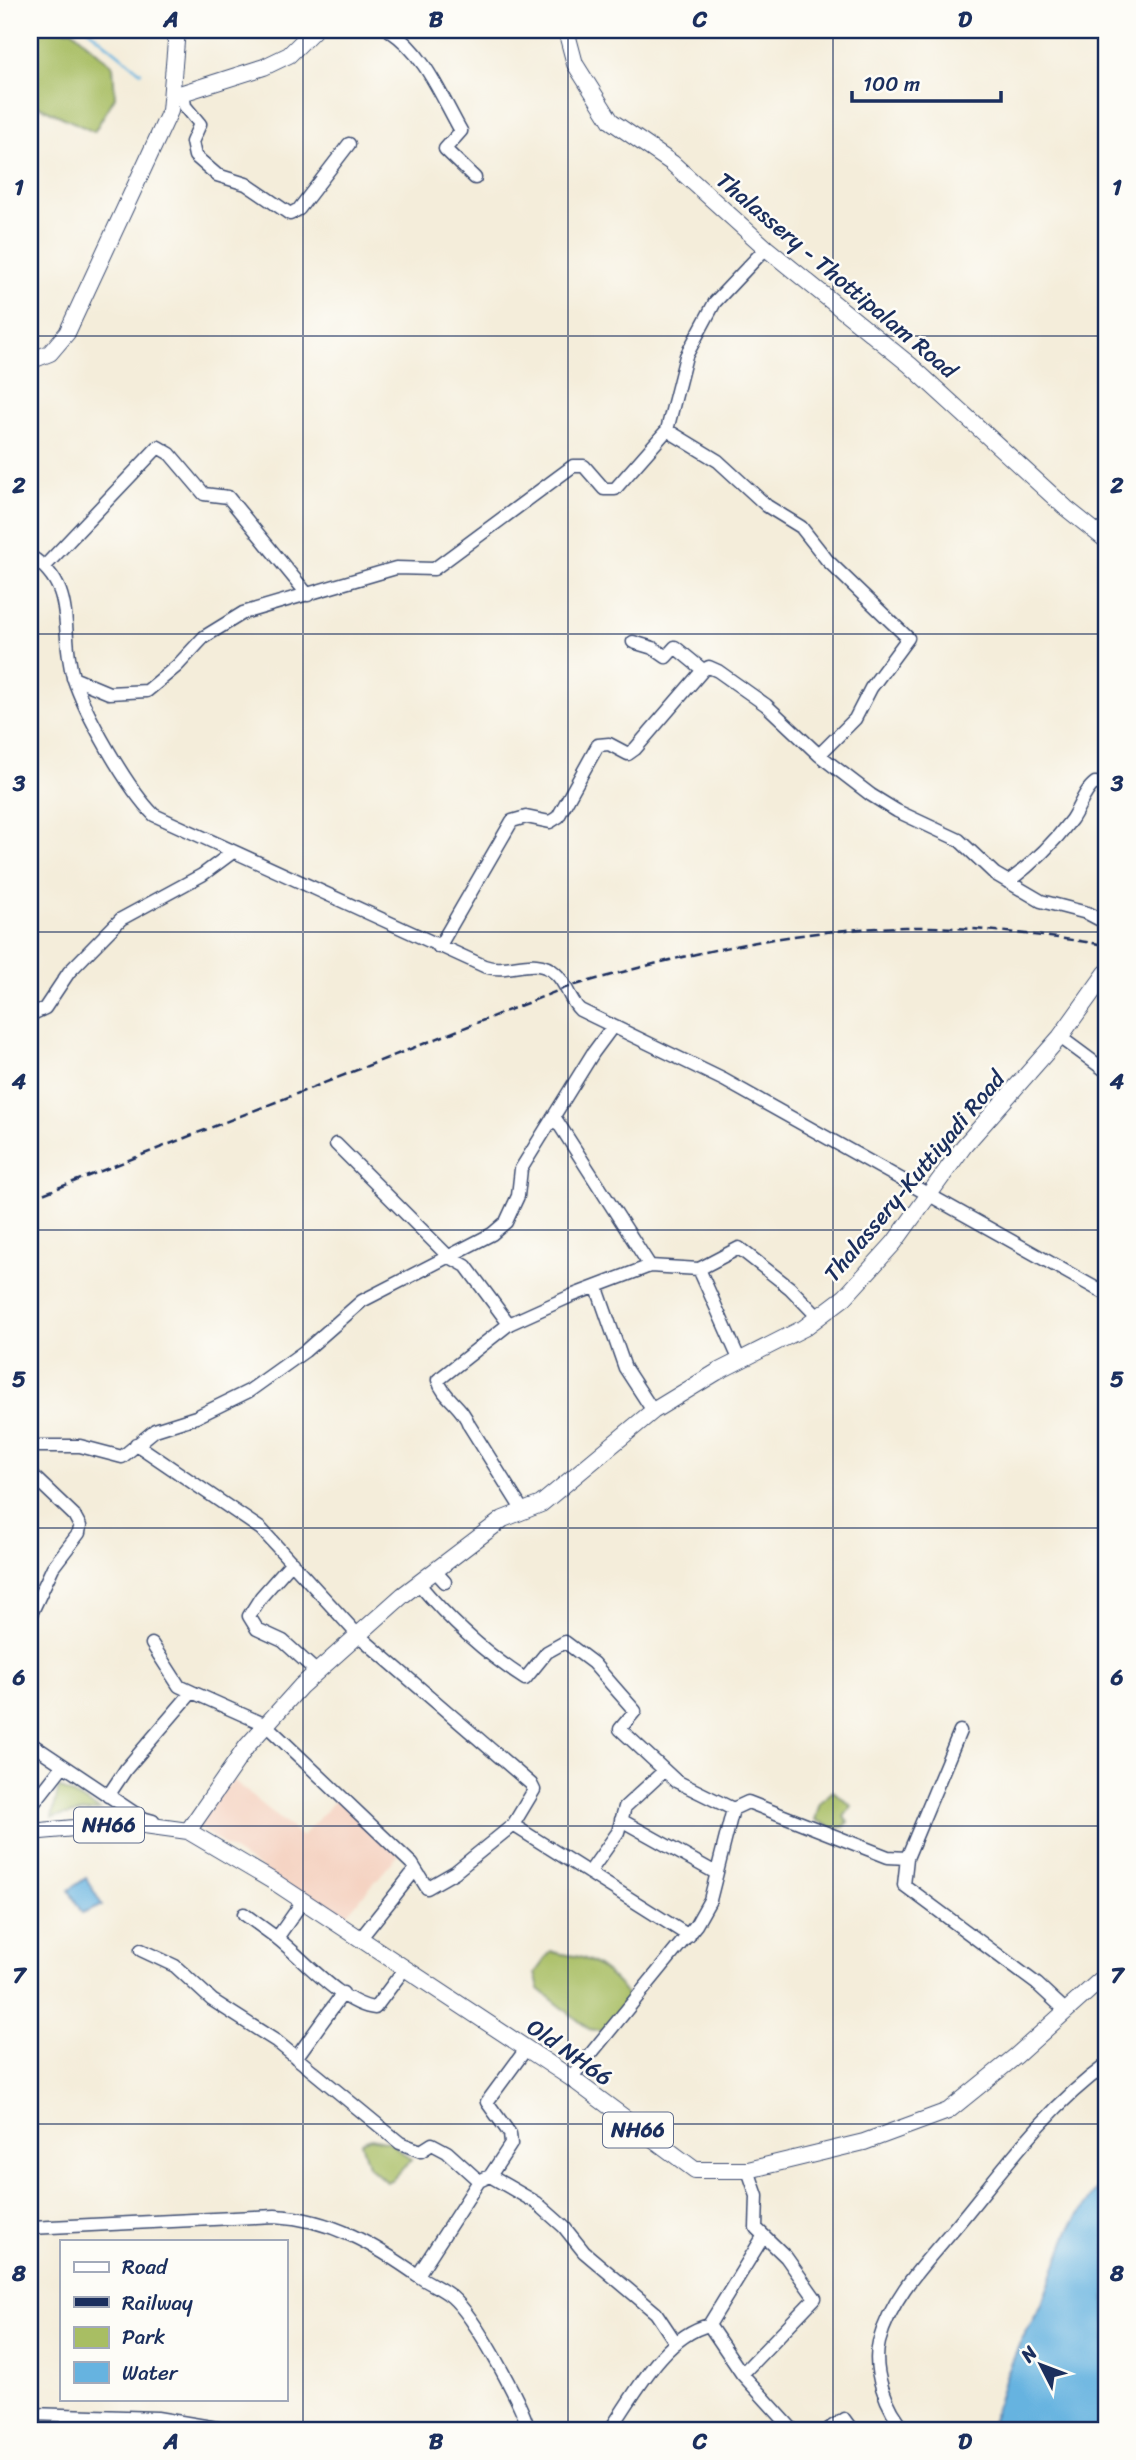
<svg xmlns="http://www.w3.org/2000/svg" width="1136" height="2460" font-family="Sriracha,sans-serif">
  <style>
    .built { fill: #f5d3c2 }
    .green { fill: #a8be63; stroke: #627660; stroke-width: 2 }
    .water { fill: #66b3e0; stroke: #40719f; stroke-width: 2 }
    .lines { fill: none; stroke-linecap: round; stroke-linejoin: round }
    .stream { stroke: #66b3e0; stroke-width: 2.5 }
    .minor-casing { stroke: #3c4c71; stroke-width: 15 }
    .major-casing { stroke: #3c4c71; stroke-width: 18 }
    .minor { stroke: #fff; stroke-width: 12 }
    .major { stroke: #fff; stroke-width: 16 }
    .rail { stroke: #1b2f5e; stroke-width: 2.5; stroke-dasharray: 10 5; stroke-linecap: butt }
    .grid { fill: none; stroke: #1b2f5e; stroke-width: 2; stroke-opacity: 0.55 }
    .labels { text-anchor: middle; stroke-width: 5; stroke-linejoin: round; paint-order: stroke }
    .shield { fill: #fdfcf7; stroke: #5f6c8c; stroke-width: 2 }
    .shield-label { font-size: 21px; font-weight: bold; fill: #1b2f5e }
    .street-label { font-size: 23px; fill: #1b2f5e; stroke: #fdfcf7 }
    .neatline { fill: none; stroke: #1b2f5e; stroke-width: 2.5 }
    .grid-label { font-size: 23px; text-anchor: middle; font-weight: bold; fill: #1b2f5e }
  </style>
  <rect width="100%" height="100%" fill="#fdfcf7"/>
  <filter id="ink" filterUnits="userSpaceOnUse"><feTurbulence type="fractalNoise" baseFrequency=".0143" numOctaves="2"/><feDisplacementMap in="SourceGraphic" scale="14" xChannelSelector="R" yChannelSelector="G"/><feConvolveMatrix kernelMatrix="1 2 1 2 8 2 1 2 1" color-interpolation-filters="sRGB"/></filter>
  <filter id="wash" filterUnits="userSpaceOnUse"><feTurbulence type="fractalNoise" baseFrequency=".00686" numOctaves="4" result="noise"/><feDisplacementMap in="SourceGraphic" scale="28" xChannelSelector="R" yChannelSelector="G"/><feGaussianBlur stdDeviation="1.57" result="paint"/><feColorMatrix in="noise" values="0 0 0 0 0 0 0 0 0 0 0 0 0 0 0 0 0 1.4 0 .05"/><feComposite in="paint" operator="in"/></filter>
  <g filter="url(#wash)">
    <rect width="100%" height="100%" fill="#f4edda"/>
    <path class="built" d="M233,1780l69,57 35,-39 62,56 -58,67 -146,-95z"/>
    <path class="green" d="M30,30h42l41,36 2,31 -21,35 -64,-30z
      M59,1787l41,23 -48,7z
      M833,1791l19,15 -8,11 4,5 -4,5 -11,1 -18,-8 5,-17z
      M551,1951c11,5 24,3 34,8 16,7 40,27 45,44l-25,29 -16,-3 -50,-40 -4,-16z
      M371,2138l19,4 21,18 -18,19 -7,3 -18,-16 -7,-24z"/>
    <path class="water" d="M86,1878l16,27 -20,8 -13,-23z
      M1106,2175v255h-117l14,-46 18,-43 20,-35 28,-76z"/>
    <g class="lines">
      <path class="stream" d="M89,30l52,42"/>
    </g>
  </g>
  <g filter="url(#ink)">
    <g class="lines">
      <g class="minor-casing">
        <path id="minor" d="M389,30c36,24 51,64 72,101l-16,18 30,29
          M183,93l2,13 15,18 -8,18 3,14 22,19 29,9 44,30 9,-5 50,-65
          M667,430l51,31 49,45 34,21 26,33 81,78 -37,50 -16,31 -36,36
          M30,556c49,31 29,74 43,121 12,37 54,111 81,138l330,151c25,9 50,-12 71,7 12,10 13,26 25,37l144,70 382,214
          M45,566l113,-119 12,7 34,40 24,3 80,98
          M633,642l20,6 13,9 9,-10 28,23 6,-3 9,4 48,34 53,50 52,40 26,16 62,29 36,34 46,27 46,12 19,10
          M73,678l36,15 38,-2 30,-25 27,-29 39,-24 153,-45 38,1 139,-103h11l20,23h11l52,-59 19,-74 29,-54 51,-54
          M1008,882c24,-18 45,-38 63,-62 8,-11 13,-29 24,-37l11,2
          M439,947l73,-126 14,-4 24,5 8,-5 40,-72 11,-1 19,10 7,-5 68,-79
          M30,1015l15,-7 24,-36 52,-53 81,-44 31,-23
          M1060,1037l46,34
          M555,1118l95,148
          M336,1144l112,112 18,10 43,58
          M699,1269l41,92
          M597,1288l28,80 28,43
          M136,1444l125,85 96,105 174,150 3,6 -21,35
          M30,1446h50l42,11 33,-27 41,-13 53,-26 56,-40 57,-50 130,-67 14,-12 12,-26 3,-27 72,-116 20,-27
          M30,1473l44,42 6,11 -1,7 -26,34 -23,49
          M523,1511l-54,-86c-6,-19 -26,-27 -31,-45l71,-56 62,-28 79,-30 49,3 40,-21 51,40 29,30
          M292,1562l-31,35 -12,19 8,13 26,12 34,31
          M435,1571l10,11
          M418,1583c32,38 65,69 107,96l22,-27 18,-10 28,21 42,48 -15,18 56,52 57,28
          M152,1644l27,42 13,6
          M30,1743l112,75 11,3
          M108,1796l18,-27 66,-77 74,33 146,139 15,24 28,-16 58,-47 176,111
          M30,1808l32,-41
          M621,1820l95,53
          M907,1858l-3,27 133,99 28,26
          M589,1873l29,-41 7,-25 39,-36
          M303,1901l-26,37c26,20 65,67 98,70l30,-40
          M244,1914l33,24
          M360,1939l55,-69
          M141,1950l34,16 37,34 64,41 124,102 21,8 11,-7 15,8 32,29 11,-5 21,-32 -1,-10 -23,-32 39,-53
          M296,2058l47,-65
          M571,2078l125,-153 14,-25 23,-91 15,-7 140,55 19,1 53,-127
          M490,2176l47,27 27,24 20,25 72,61 20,30
          M30,2228l245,-12c57,3 100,29 145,61 10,7 23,12 32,20 23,20 68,103 77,133
          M418,2275l61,-94
          M709,2325l33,49 51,56
          M709,2325l54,-88
          M742,2374l73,-76 -29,-41 -30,-29 1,-32 -9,-26
          M30,2414l127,4 72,12
          M610,2430c25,-36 54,-94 99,-105
          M827,2430l17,-11 8,11
          M906,2430c-20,-21 -34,-60 -27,-88 13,-49 52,-85 83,-123 45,-55 86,-112 144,-154"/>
      </g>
      <g class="major-casing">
        <path id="major" d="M566,30l9,34 36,57 61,42 94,85 144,117 156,143 40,32
          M173,96l91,-29 25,-12 25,-25
          M30,361l20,-8 17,-20 103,-222 7,-81
          M188,1831l59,-85 54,-60 102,-91 100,-76 38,-15 112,-93 64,-39 87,-44 41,-31 49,-54 70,-97 96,-109 46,-64
          M30,1832l100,-9 58,8 88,52 295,195 124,92h53l116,-28 84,-31 68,-55 90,-81"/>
      </g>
      <use href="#minor" class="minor"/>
      <use href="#major" class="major"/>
      <path class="rail" d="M30,1199l535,-211c112,-32 223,-59 340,-61 67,-1 135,8 201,18"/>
    </g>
  </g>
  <path class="grid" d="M303,30v2400M568,30v2400M833,30v2400M30,336h1076M30,634h1076M30,932h1076M30,1230h1076M30,1528h1076M30,1826h1076M30,2124h1076"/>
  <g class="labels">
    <g class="shield">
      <rect x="74" y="1807.5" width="70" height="35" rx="5"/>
      <rect x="603" y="2112.5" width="70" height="35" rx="5"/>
    </g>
    <g class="shield-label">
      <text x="109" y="1832">NH66</text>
      <text x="638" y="2137">NH66</text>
    </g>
    <g class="street-label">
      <text transform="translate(837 275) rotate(40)" y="8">Thalassery - Thottipalam Road</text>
      <text transform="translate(914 1176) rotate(-50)" y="8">Thalassery-Kuttiyadi Road</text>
      <text transform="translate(570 2052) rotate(35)" y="8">Old NH66</text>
    </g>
  </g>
  <rect width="1136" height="2460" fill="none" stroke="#fdfcf7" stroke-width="77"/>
  <rect x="60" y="2240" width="228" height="161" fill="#fdfcf7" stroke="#a3aaba" stroke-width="2"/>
  <rect x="74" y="2262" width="35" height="10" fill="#ffffff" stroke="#a3aaba" stroke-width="2"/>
  <text x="122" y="2274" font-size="21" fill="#1b2f5e">Road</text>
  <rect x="74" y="2297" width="35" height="10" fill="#1b2f5e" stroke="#a3aaba" stroke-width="2"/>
  <text x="122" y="2310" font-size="21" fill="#1b2f5e">Railway</text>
  <rect x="74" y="2327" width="35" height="21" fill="#a8be63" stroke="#a3aaba" stroke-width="2"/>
  <text x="122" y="2344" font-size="21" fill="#1b2f5e">Park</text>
  <rect x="74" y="2362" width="35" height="21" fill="#66b3e0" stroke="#a3aaba" stroke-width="2"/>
  <text x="122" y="2380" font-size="21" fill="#1b2f5e">Water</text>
  <g transform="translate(1041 2365) rotate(312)" stroke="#fdfcf7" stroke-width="5" paint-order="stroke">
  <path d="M0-5L12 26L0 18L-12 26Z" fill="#1b2f5e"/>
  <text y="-10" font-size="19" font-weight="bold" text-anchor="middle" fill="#1b2f5e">N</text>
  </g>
  <path d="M852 91v10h149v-10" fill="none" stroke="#1b2f5e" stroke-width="3.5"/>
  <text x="863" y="91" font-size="21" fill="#1b2f5e" stroke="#fdfcf7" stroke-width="5" paint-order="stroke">100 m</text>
  <rect x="38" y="38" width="1060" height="2384" class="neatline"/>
  <g class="grid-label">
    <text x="171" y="27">A</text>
    <text x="436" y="27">B</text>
    <text x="700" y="27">C</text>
    <text x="965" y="27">D</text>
    <text x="19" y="195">1</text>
    <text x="1117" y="195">1</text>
    <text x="19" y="493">2</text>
    <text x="1117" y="493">2</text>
    <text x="19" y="791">3</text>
    <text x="1117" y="791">3</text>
    <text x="19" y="1089">4</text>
    <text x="1117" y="1089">4</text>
    <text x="19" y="1387">5</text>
    <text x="1117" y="1387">5</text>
    <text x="19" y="1685">6</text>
    <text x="1117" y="1685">6</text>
    <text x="19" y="1983">7</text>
    <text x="1117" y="1983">7</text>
    <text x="19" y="2281">8</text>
    <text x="1117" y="2281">8</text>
    <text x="171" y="2449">A</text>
    <text x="436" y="2449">B</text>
    <text x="700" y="2449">C</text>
    <text x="965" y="2449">D</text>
  </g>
</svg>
